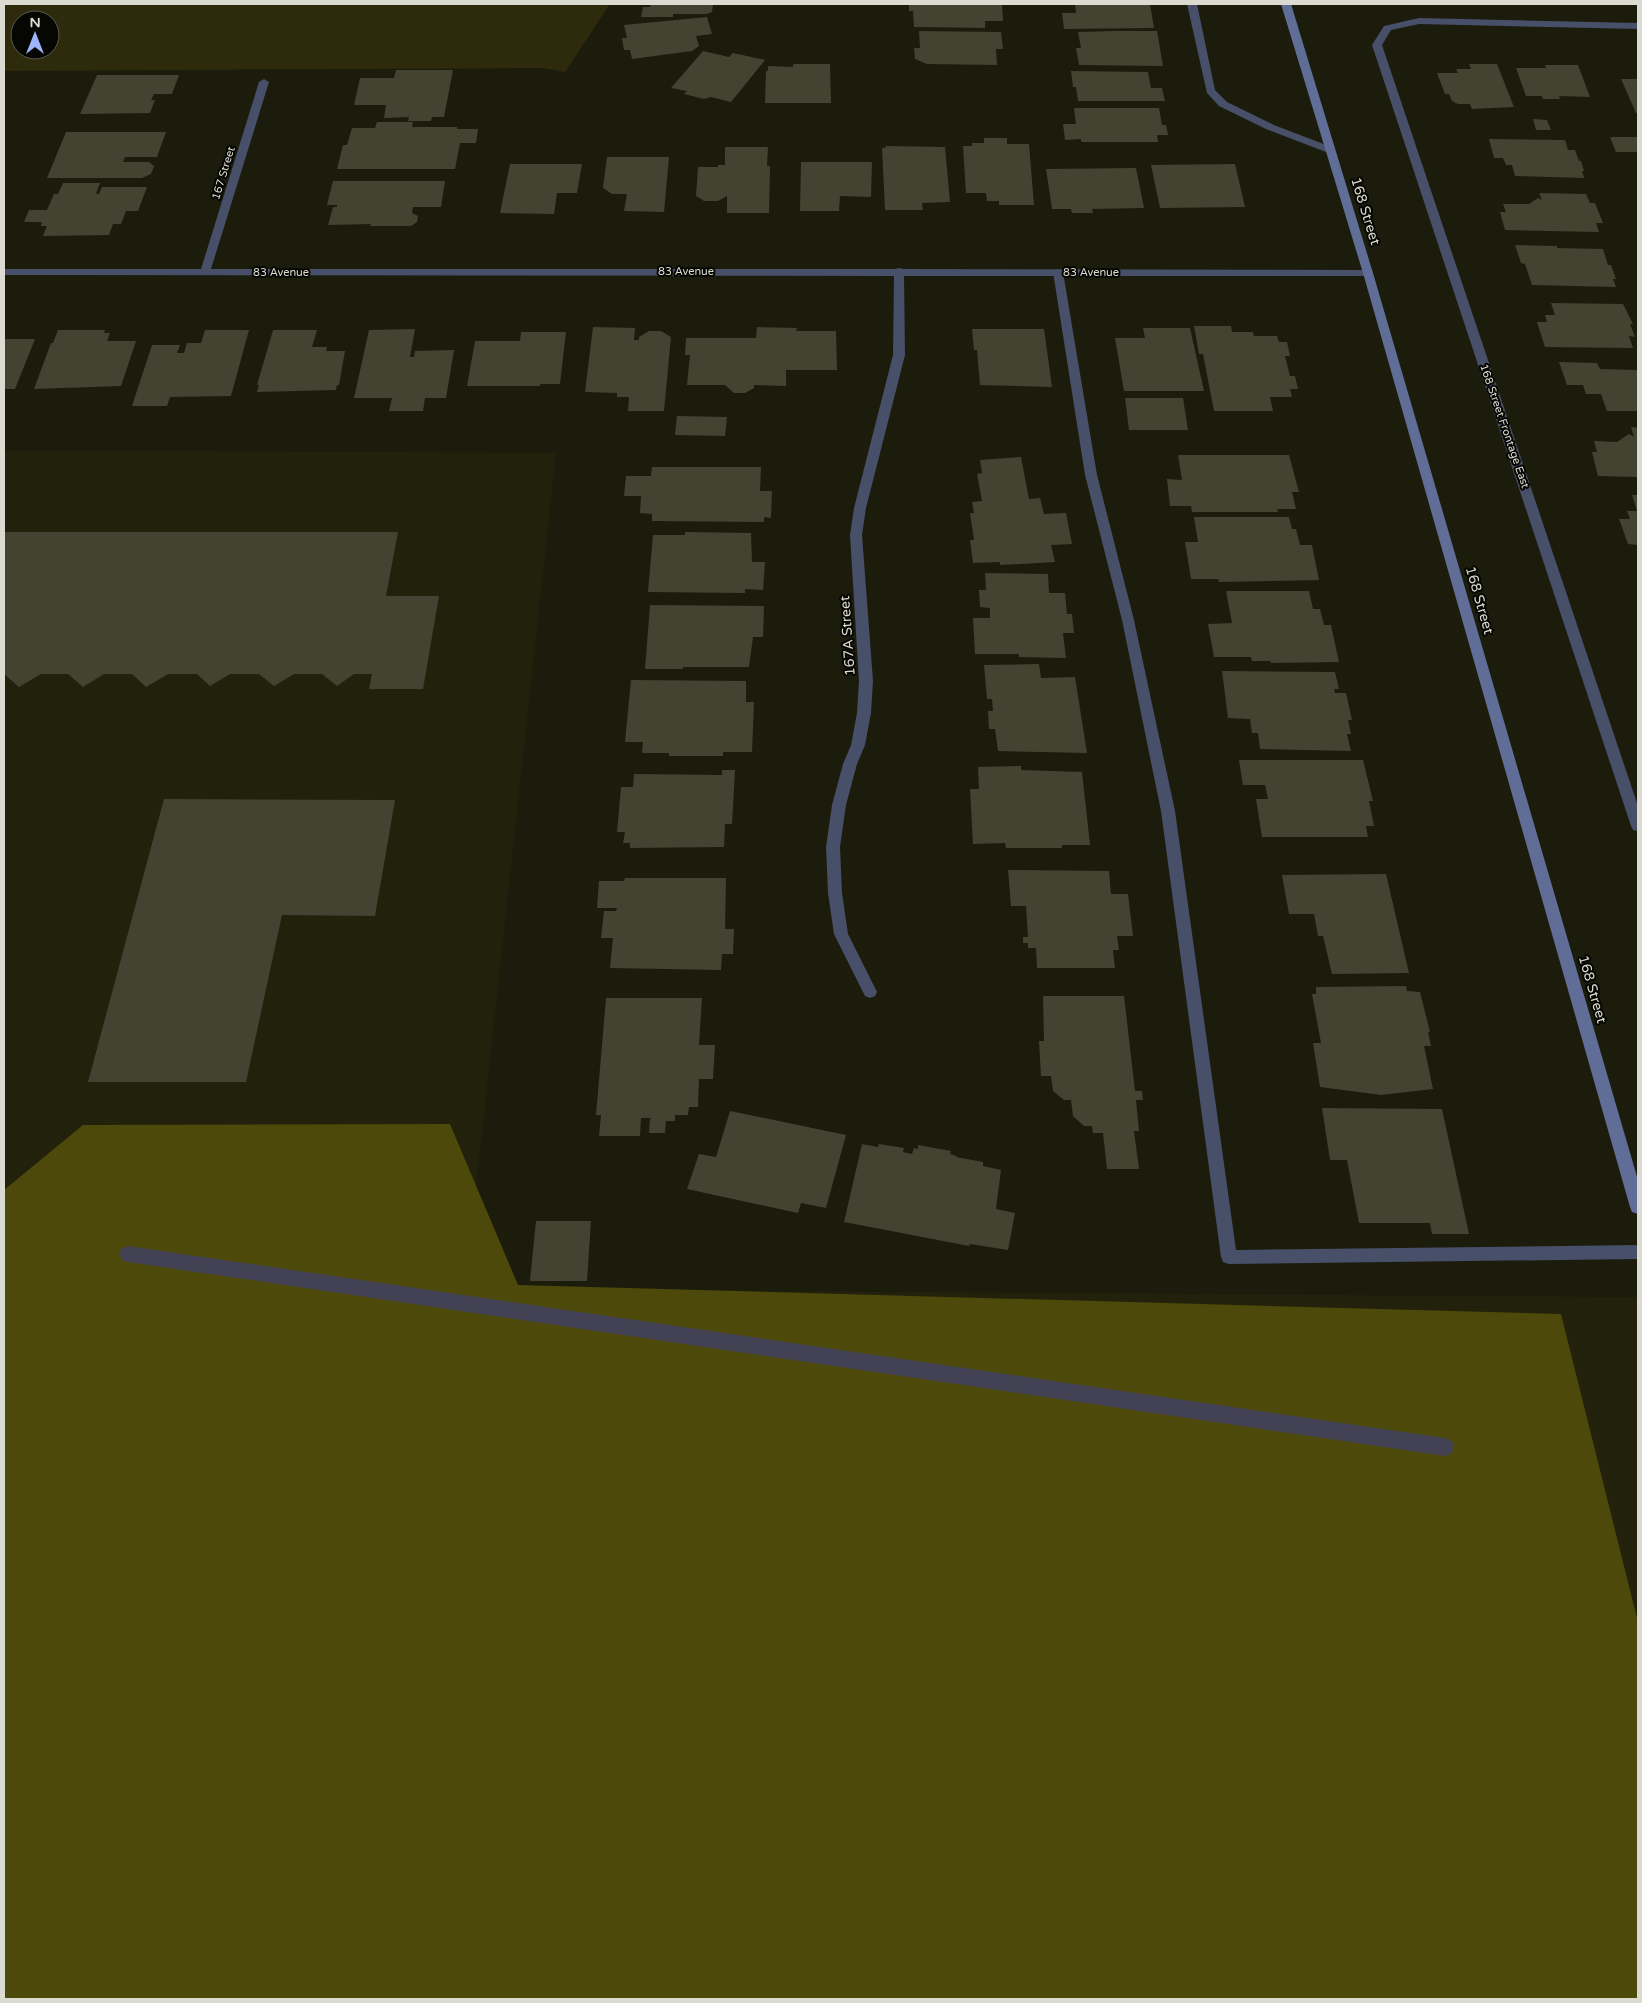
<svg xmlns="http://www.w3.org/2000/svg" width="1642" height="2003" font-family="'Varela Round',sans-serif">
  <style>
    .built { fill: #22210b }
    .green { fill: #2d2b0b; fill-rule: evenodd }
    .forest { fill: #4c490b }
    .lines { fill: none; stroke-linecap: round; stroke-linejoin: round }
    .stream { fill: #424254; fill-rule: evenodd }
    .building { fill: #434332 }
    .lane { fill: #474f69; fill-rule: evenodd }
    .street { fill: #474f69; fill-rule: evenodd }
    .secondary { fill: #606d96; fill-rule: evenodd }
    .labels { text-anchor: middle; stroke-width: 4; stroke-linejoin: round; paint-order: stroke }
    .far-street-label { font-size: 11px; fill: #dbdbd1; stroke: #060602 }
    .street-label { font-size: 14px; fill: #dbdbd1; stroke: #060602 }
  </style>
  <rect width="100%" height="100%" fill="#1c1c0d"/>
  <path class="built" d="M4,450l552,3 -91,836 1173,8v702h-1634z"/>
  <path class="green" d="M4,4h606l-45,68 -23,-4 -538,3zM20,20h30v30h-30z"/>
  <path class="forest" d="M450,1124l68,161 1043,29 77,308v377h-1634v-809l79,-65z"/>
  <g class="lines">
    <path class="stream" d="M128,1246l1317,192 7,3 2,6 -2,6 -7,3 -1317,-194 -6,-2 -3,-6 3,-6z"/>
  </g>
  <path class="building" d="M651,4h62l-1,8 -5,2h-34v3h-32l2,-10h7z
    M909,4h93l1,17h-18v7l-71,-1 -1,-16h-4z
    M1075,4h75l4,24 -90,1 -2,-16h14z
    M707,17l5,17 -16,2 3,10 -7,5 -60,8 -2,-9h-6l-2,-12h5l-3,-13z
    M919,31l82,1 2,17h-7l1,16 -70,-1 -12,-5 -1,-11h6z
    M1115,31h42l6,35 -84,-1 -3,-17h5l-3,-16z
    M703,51l26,6 4,-4 32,7 -34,42 -20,-5 -7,2 -20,-5 3,-3 -16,-3z
    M793,64h37l1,39h-66l1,-32h2v-5l25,1z
    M1469,64h28l17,43 -42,2 -2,-5h-12l-6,-3 -3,-7h-4l-8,-21h21l-2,-4h15z
    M1545,65h33l12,32 -31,-1 1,3h-17l-1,-3h-16l-10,-28h30z
    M396,70h57l-9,47h-12l-1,4h-23l1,-4 -25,1 2,-13h-32l6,-27h34z
    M1071,71l77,1 3,16h11l3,13h-87l-2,-14h-3z
    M97,75h82l-7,19h-18l-3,6h4l-5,13 -70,1z
    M1621,79h17v34h-2z
    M1074,108h85l3,17h4l2,10h-11l1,7h-77v-3l-16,1 -2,-16h13z
    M1533,119l14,1 4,10h-15z
    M377,122h36l-1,5h45v2h21l-2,14h-16l-5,26h-118l6,-24h4l5,-17h23z
    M66,132h100l-9,25h-32l-2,5h26l5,4 -3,8 -9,4h-95z
    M1610,137h28v15h-22z
    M984,138h23v6h22l5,61h-35v-4h-12l-1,-8h-20l-3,-47h9v-3h12z
    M1489,139l76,1 3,10h7l4,11h2l3,10h-2l2,7 -69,-2 -3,-11h-6l-3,-7h-9z
    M885,146l60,1 5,55 -28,1 1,7h-38l-3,-62h4z
    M725,147h43l-1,19h3l-1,47h-42v-17l-9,5h-14l-8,-5 2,-29h20v-2h7z
    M607,157h62l-5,55 -40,-1 3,-17h-15l-9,-6z
    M801,162h71l-1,35 -31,-1 -1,15h-39z
    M510,164h72l-5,29h-20l-3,21 -54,-1z
    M1235,164l10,43 -85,1 -9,-43z
    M1136,168l8,40 -52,1 1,4h-21l-1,-4h-19l-6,-40z
    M333,181h112l-4,26h-28l-1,6 6,3 -1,6 -6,4h-41l1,-2 -43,1 5,-18h4v-2h-10z
    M63,183h37l-4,11h3l3,-7h45l-9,24h-12l-5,13h-8l-4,11 -66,1 4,-10h-6l1,-4h-18l5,-12h18l7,-16h4z
    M1539,193l47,1 4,9h5l8,20h-7l3,9 -94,-2 -5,-18h6l-3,-8h26l9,-6 4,2z
    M1515,245l42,1v2l46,1 5,16h3l5,14h-3l3,8 -84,-2 -7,-21 -4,-1z
    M1551,303l72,1 10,20h-3l5,13 -6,-1 4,12 -88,-1 -8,-25h10l-2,-7h10z
    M1194,326h37l1,6h21l1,4h23l2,6h8l3,14h-5l5,20h5l3,13h-8l2,8h-22l3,14h-59l-11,-57h-4z
    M593,327l42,1 -1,12h5v-3l10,-6h12l10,6 -7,74h-36l1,-14h-12v-4l-32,-1z
    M757,327l40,1 -1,3h40l1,39h-51v16l-32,-1v3l-9,5h-11l-9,-8h-38l3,-30h-5l1,-17h70z
    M1143,328h47l14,63h-80l-9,-53h30z
    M415,329l-5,28h4l1,-6 39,-1 -8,48h-21l-2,13h-34l3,-13h-38l15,-68z
    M972,329h72l8,58 -72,-2 -3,-35h-3z
    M58,330h47l-1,3h6l-3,8h29l-15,45 -87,3 17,-46h2z
    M205,330h44l-18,66 -61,1 -3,9h-35l20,-61h28l-3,8h7l3,-10h14z
    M273,330h44l-5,17h15l-1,4h19l-6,34h-2l-1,5 -79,2 2,-7h-2z
    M521,332h45l-6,52h-20v2h-73l8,-45h45z
    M4,339h31l-20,50h-11z
    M1559,362l38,1 3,6 38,1v41h-31l-6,-17h-15l-3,-9h-16z
    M1125,398h58l5,32h-59z
    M677,416l50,1 -2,19 -50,-1z
    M1631,427l7,1v49l-40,-1 -6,-24h5l-3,-11 23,1 12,-8 5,3z
    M1178,455h111l10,37h-7l4,17h-19l1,3h-86l-1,-6h-21l-3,-27 15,1z
    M1021,457l8,42 11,-1 4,16 22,-1 6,31 -21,1 4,17 -55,3v-3l-27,1 -3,-23h4l-4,-27h4l-2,-11 10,-1 -5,-27 5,-1 -2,-13z
    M652,467h109l-1,24h12l-1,27 -7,-1v5l-112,-1v-7l-12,-1 1,-17h-17l2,-20h25z
    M1632,495h6v50l-10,-1 -9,-25h11l-3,-8h10z
    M1194,517h95l3,12h4l4,16h12l7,35 -100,2 -1,-3h-27l-6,-37h13z
    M4,532h394l-12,64h53l-16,93h-54l3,-15h-18l-17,12 -15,-12h-28l-20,12 -15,-12h-29l-20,12 -13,-12h-29l-22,13 -14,-13h-28l-21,13 -15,-13h-27l-22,13 -15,-13z
    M685,532l66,1 1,29h13l-2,28 -18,-1v4l-97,-1 5,-57h32z
    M985,573l63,1 1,19h16l2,21h5l2,19h-11l3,25 -47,-1v-3h-44l-2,-36h17v-10l-10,-1 -1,-17h7z
    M1226,591h83l4,18h7l4,16h7l8,37 -68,1 -1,-2h-18l-1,-4h-37l-6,-33 24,-1z
    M650,605l114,1 -1,31h-10l-4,30h-66v2h-38z
    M1039,664l2,14 34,-1 12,76 -89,-2 -3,-22h-6l-1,-18h5l-1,-12h-5l-3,-34z
    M1222,671l113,1 4,17h-5l1,4h11l6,27h-4l3,14h-4l4,17 -91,-2 -2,-16h-6l-2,-14 -22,-1z
    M631,680l115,1v21h8l-2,50h-29v4h-54v-3h-27l1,-11h-18z
    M1239,760h124l10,41h-4l5,25h-8l2,11h-106l-6,-38h12l-3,-14h-22z
    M1021,766v4l61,2 8,73h-28v3h-56l-1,-5 -32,1 -3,-55h9l-1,-22z
    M722,770h13l-3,54h-7l-1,23 -94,1v-5h-7l2,-11h-8l4,-45h12l1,-13 88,1z
    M164,799l231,1 -20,116 -93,-1 -36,167h-158z
    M1008,870l101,1 2,23h17l5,42h-16l2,14h-6l2,18h-78l-1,-20h-8v-5h-5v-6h5l-2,-31h-15z
    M1386,874l23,99 -77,1 -9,-38h-5l-4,-22h-25l-7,-39z
    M625,878h101l-1,51h9l-1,25h-11l-1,16 -111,-2 3,-30h-12l3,-27h12l1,-3h-20l2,-27h25z
    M1406,986l1,5 13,1 10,40h-2l3,14h-7l9,43 -52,6 -61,-8 -7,-44h8l-9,-49h4v-7z
    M1043,996h81l11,95h7l1,9h-7l3,31h-5l5,38h-32l-4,-36h-10l-1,-7h-8l-11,-10 -2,-16h-7l-11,-9 -2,-15h-10l-2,-35h5z
    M606,998h96l-3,47h16l-2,34h-14l-1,28h-9l-1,8h-13v6h-9l-1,12h-16l1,-14 2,-1h-11l-1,18h-41l2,-21h-5z
    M1322,1108l120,1 27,125h-37l-2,-11h-71l-12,-63h-17z
    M730,1111l116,24 -20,73 -25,-5 -3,10 -111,-24 12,-35 17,3z
    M862,1144l16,3 1,-3 25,4 -1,4 9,2 2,-6 4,1v-4l33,6 -1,3 7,2 -1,1 27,5v4l18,4 -5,39 19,4 -7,37 -38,-6 -1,2 -125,-24z
    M536,1221h55l-4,60h-57z"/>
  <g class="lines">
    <path class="lane" d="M1058,269l5,3 34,203 37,145 41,191 61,439 402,-5v14l-409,5 -6,-2 -2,-5 -60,-446 -39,-191 -37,-145 -32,-203z"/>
    <path class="street" d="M1187,4h10l18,86 12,12 47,23 60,23v4h-8l-60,-23 -47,-23 -12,-13z
      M1419,18l219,5v6l-219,-5 -28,6 -9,15 256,761v25l-5,-1 -2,-4 -259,-781 12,-19z
      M264,79l5,3 -58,187h684l4,-1 4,1 465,1 5,3 -5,3h-464l1,79 -39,153 -4,27 11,146 -2,32 -6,32 -8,19 -11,41 -6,42 2,46 6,41 29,58 -2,4 -5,2 -5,-2 -31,-62 -6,-41 -2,-46 6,-42 11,-41 8,-19 6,-32 2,-32 -9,-146 4,-27 39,-153 1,-79 -890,-1v-6h197l58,-187z"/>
    <path class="secondary" d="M1281,4h10l82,269 265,907v34l-6,-2 -2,-5 -267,-934z"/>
  </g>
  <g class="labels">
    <g class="far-street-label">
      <text transform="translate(223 173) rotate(-73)" y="4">167 Street</text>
      <text x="686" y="275">83 Avenue</text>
      <text x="281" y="276">83 Avenue</text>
      <text x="1091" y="276">83 Avenue</text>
      <text transform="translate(1505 426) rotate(71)" y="4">168 Street Frontage East</text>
    </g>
    <g class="street-label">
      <text transform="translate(1366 211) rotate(73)" y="5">168 Street</text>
      <text transform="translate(1480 600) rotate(74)" y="5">168 Street</text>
      <text transform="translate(847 636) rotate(-94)" y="5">167A Street</text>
      <text transform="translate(1593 989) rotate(74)" y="5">168 Street</text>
    </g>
  </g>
  <rect width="1642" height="2003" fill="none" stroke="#dbdbd1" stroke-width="10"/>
  <g transform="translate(35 35)"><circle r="24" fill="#060602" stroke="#5b5b55"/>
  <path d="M0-4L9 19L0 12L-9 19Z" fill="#9db4fd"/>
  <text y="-8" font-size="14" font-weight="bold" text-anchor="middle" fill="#dbdbd1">N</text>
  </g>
</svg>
